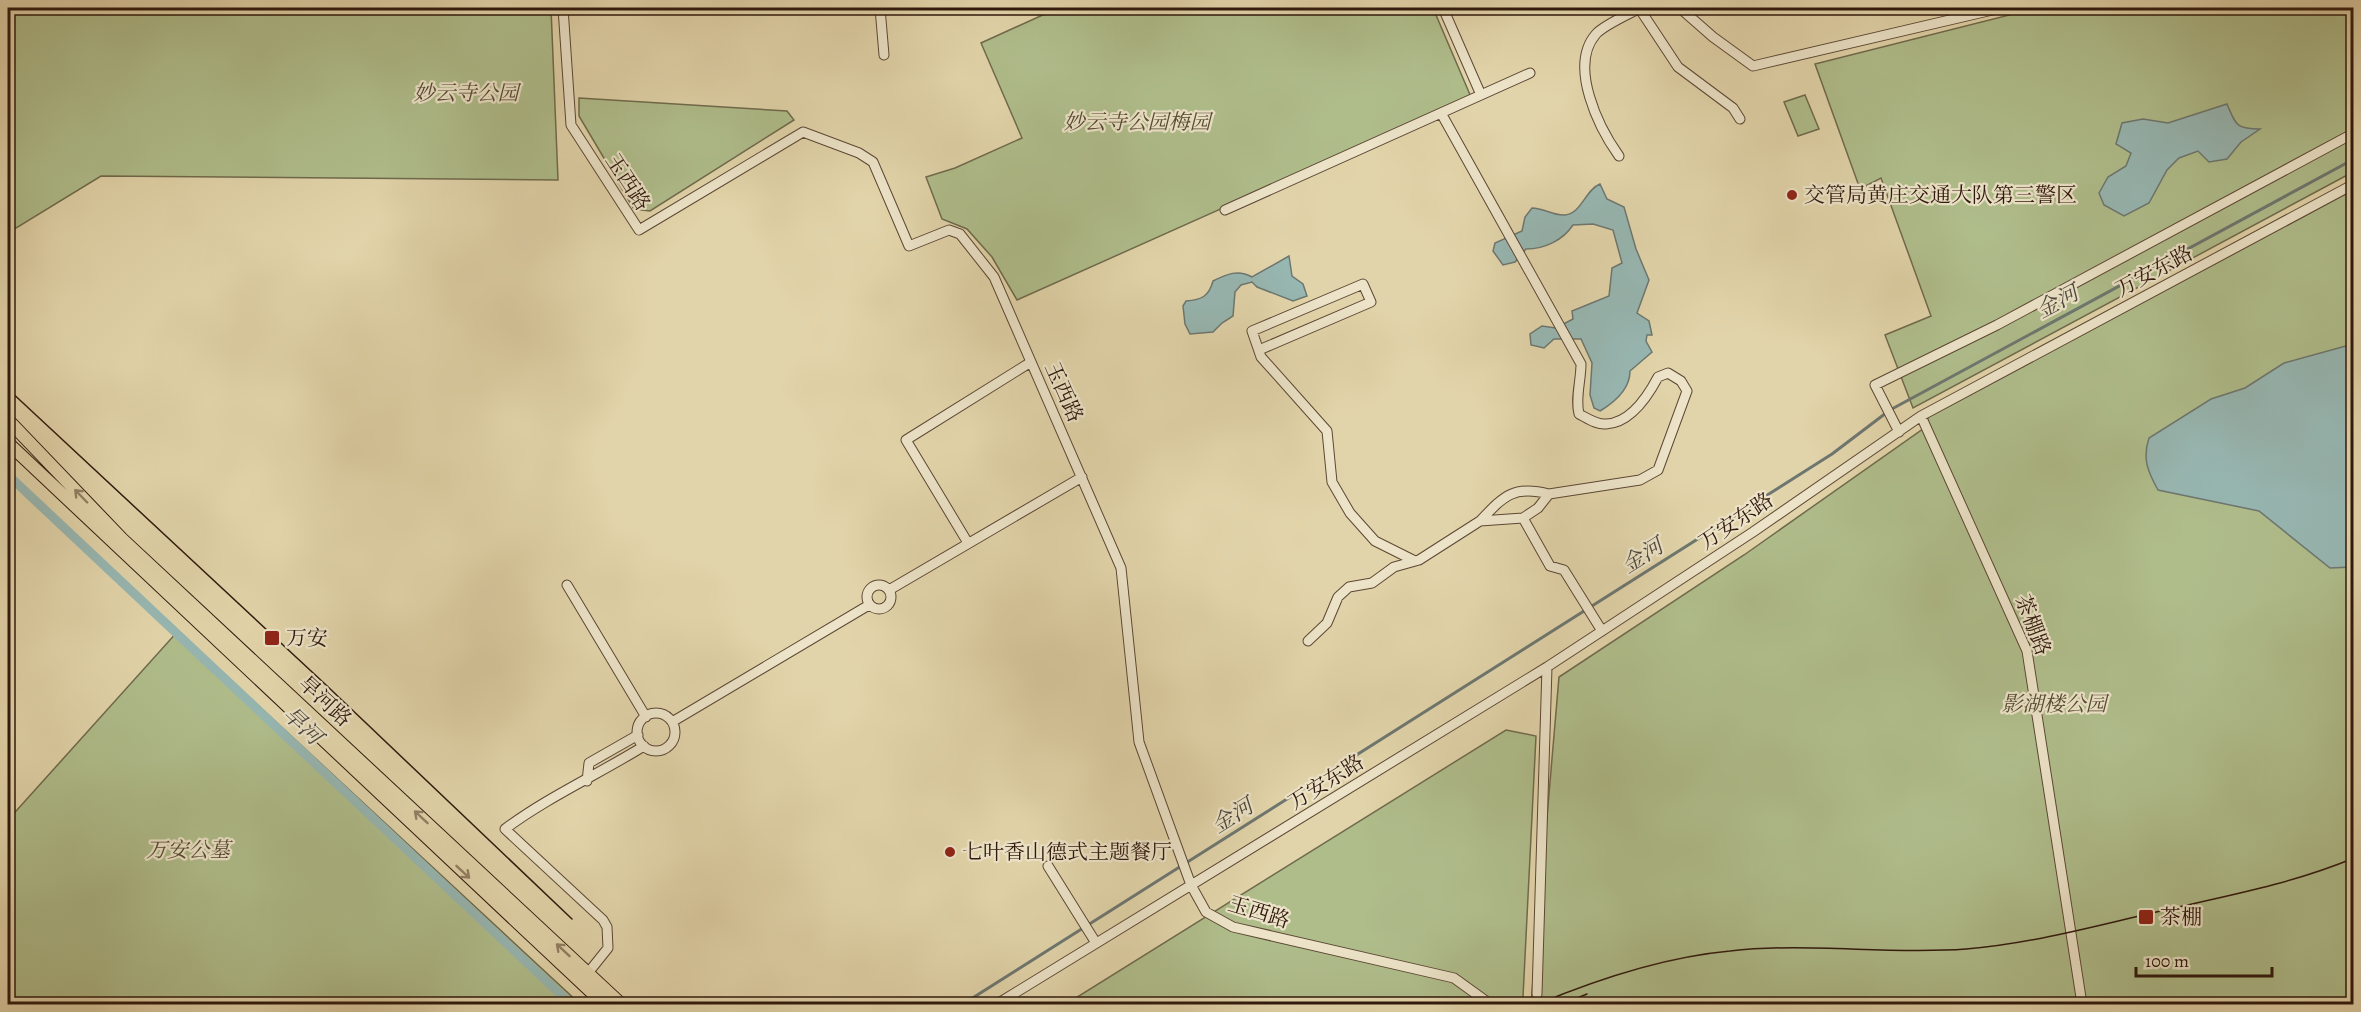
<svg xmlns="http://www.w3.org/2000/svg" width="2361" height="1012" font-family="Alegreya,'Noto Serif SC',serif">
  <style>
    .green { fill: #afbd8b; stroke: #6f6a4c; stroke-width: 1.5 }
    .water { fill: #97b7b2; stroke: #6d7770; stroke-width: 1.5 }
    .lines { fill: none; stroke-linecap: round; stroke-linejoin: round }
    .stream { stroke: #6d7770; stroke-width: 3 }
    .canal { stroke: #97b7b2; stroke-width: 9 }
    .minor-casing { stroke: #5c4734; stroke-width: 11 }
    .major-casing { stroke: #2f180d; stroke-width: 14 }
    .minor { stroke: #ece3c8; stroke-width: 9 }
    .major { stroke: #e2d4aa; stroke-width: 12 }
    .tram { stroke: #2f180d; stroke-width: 1.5 }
    .oneway { stroke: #917f63 }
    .poi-dot { fill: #8f2418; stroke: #ece3c8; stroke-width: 2 }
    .labels { text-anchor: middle; stroke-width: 4.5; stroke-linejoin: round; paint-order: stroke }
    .park-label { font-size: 21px; font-style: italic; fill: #554a33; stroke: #ece3c8 }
    .street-label { font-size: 21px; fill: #2f180d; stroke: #ece3c8 }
    .poi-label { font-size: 21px; fill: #2f180d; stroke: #ece3c8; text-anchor: start }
    .water-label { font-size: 22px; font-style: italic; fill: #4e483f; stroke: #ece3c8 }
  </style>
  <rect width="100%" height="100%" fill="#e2d4aa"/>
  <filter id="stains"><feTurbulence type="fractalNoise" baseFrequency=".00333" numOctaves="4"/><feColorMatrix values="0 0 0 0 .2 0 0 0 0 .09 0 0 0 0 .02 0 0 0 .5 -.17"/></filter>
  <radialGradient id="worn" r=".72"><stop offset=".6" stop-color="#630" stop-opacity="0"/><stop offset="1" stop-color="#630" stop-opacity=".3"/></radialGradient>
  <path class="green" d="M8,8h543l7,172 -457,-4 -93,57z
    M1058,8h375l38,89 -454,203 -25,-43 -25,-28 -25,-10 -16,-42 29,-9 67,-30 -41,-95z
    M2037,8h316v164l-440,236 -28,-73 46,-19 -50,-138 -21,11 -45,-125z
    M1805,95l14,34 -21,7 -14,-34z
    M579,98l208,13 7,9 -144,91 -16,-2 -55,-93z
    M2353,190v814h-822l28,-327 185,-122 183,-129 1,-9z
    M178,631l402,373h-572v-184z
    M1506,730l30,6 -13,261 -18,7h-439z"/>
  <path class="water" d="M2227,104c9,21 9,25 33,25l-19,13 -14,17 -18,3 -11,-11 -19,7 -12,12 -18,33 -25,13 -20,-11 -5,-12 9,-16 18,-11 5,-13 -15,-9 6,-21 21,-4 25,4z
    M1600,184l7,15 17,8 12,42 13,31 -12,33 12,8 3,14h-5l-1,6 6,11 -22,19c0,18 -15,31 -30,40l-6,-3 -4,-13 2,-32 -11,-24h-27l-10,9 -13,-3 -1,-11 12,-8 14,2 17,-9 -1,-8 37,-15 3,-28 10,-5 -9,-33 -20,-6 -20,1c-10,15 -28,24 -47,24l-11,13 -12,3 -10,-14 2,-8 27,-12 3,-14 7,-9c12,0 21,8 33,7 17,-2 20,-25 35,-31z
    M1289,256l3,20 11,8 4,12 -14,5 -36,-14 -5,-5 -11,3 -6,7 -2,24 -11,7 -9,9 -23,2 -5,-10 -2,-18 3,-5c16,-1 23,-5 27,-20 14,-7 25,-12 39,-4z
    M2353,344v223l-23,1 -71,-57 -101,-21c-10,-18 -16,-31 -9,-52l62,-39 34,-11 39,-25z"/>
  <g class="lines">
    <path class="stream" d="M963,1004l869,-550 58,-44 464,-251"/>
    <path class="canal" d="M8,475l563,529"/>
    <g class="minor-casing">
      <path id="minor" d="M563,8l8,117 68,105 164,-98 56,21 14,9 36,84 40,-16 11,4 34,43 127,291 18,174 52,143 15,27 27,15 221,51 36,26
        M880,8l4,47
        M1443,8l38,87
        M1639,8l39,59 55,41 7,11
        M1680,8l33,29 40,29 248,-58
        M1441,113l140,251c0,17 -6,34 -2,50 8,4 18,11 27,10 25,-1 42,-28 52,-47l10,-4 13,8 6,10 -29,79 -18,10 -91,14
        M1619,156c-20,-28 -51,-90 -23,-122 8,-9 33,-20 44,-26
        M1225,210l305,-137
        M1259,350l112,-48 -8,-18 -111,47 9,26 66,74 5,51 18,31 25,28 40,20
        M1921,416l106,235 55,353
        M1899,432l-24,-47 122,-60 357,-192
        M1523,518l-43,3c24,-25 33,-36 69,-27l-11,14 -15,10 27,48 14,4 38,61
        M968,543l-62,-103 125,-78
        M867 597a12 12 0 1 1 24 0a12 12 0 1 1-24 0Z
        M567,585l79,132
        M889,590l193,-113
        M1308,641l19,-18 11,-26 11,-10 23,-4 22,-16 25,-7 61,-39
        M637 732a19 19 0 1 1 38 0a19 19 0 1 1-38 0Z
        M672,722l197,-117
        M587,781l2,-18 49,-28
        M1048,866l48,77
        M588,973l20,-25 -1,-21 -4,-7 -98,-91c43,-32 92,-54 139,-83
        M1537,994l10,-327
        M997,1004l550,-337 206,-135 168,-116 433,-232"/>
    </g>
    <g class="major-casing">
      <path id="major" d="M8,420l114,119 499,465
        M8,443l596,561"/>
    </g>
    <use href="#minor" class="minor"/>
    <use href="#major" class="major"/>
    <path class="tram" d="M8,389l317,295 247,235
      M1538,1004c60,-25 126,-47 192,-53 78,-9 157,4 236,-2 63,-5 125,-22 186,-36 69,-16 137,-28 202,-55
      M1562,1004l25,-10"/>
  </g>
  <defs><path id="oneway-shaft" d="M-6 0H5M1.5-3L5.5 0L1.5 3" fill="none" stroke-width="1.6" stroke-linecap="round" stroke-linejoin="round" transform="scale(1.5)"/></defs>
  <g class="oneway">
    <use href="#oneway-shaft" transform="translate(81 496) rotate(-134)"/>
    <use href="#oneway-shaft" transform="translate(421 817) rotate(-137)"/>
    <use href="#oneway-shaft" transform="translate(463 872) rotate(43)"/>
    <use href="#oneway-shaft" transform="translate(563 950) rotate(-137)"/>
  </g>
  <g class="poi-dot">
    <circle cx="1792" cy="195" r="6"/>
    <rect x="264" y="630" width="16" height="16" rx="3"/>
    <circle cx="950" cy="852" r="6"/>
    <rect x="2138" y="909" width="16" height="16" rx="3"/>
  </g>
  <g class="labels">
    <g class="park-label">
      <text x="466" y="100">妙云寺公园</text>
      <text x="1137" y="129">妙云寺公园梅园</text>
      <text x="2054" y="711">影湖楼公园</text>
      <text x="188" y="857">万安公墓</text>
    </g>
    <g class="street-label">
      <text transform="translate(628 182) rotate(57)" y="7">玉西路</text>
      <text transform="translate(2154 271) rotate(-28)" y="7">万安东路</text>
      <text transform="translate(1064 392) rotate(66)" y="7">玉西路</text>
      <text transform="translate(1736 521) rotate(-34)" y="7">万安东路</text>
      <text transform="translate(2033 625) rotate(69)" y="7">茶棚路</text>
      <text transform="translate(325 701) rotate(43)" y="7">旱河路</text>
      <text transform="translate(1326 782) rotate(-32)" y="7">万安东路</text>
      <text transform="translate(1259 912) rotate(17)" y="7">玉西路</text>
    </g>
    <g class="poi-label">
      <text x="1804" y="202">交管局黄庄交通大队第三警区</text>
      <text x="286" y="645">万安</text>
      <text x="962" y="859">七叶香山德式主题餐厅</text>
      <text x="2160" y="924">茶棚</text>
    </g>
    <g class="water-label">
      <text transform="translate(2057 301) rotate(-28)" y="8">金河</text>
      <text transform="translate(1642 555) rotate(-32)" y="8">金河</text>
      <text transform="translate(303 725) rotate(43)" y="8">旱河</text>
      <text transform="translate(1232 815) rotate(-32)" y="8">金河</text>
    </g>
  </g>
  <rect width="2361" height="1012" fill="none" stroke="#e2d4aa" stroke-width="30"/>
  <rect x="9" y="9" width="2343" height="994" fill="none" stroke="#2f180d" stroke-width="3"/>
  <rect x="15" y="15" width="2331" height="982" fill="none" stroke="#2f180d" stroke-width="1.5"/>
  <path d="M2136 967v9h136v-9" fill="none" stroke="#2f180d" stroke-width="3"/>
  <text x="2145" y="967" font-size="18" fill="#2f180d" stroke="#ece3c8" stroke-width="4.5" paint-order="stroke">100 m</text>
  <rect width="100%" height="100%" filter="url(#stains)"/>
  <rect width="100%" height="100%" fill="url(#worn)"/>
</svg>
